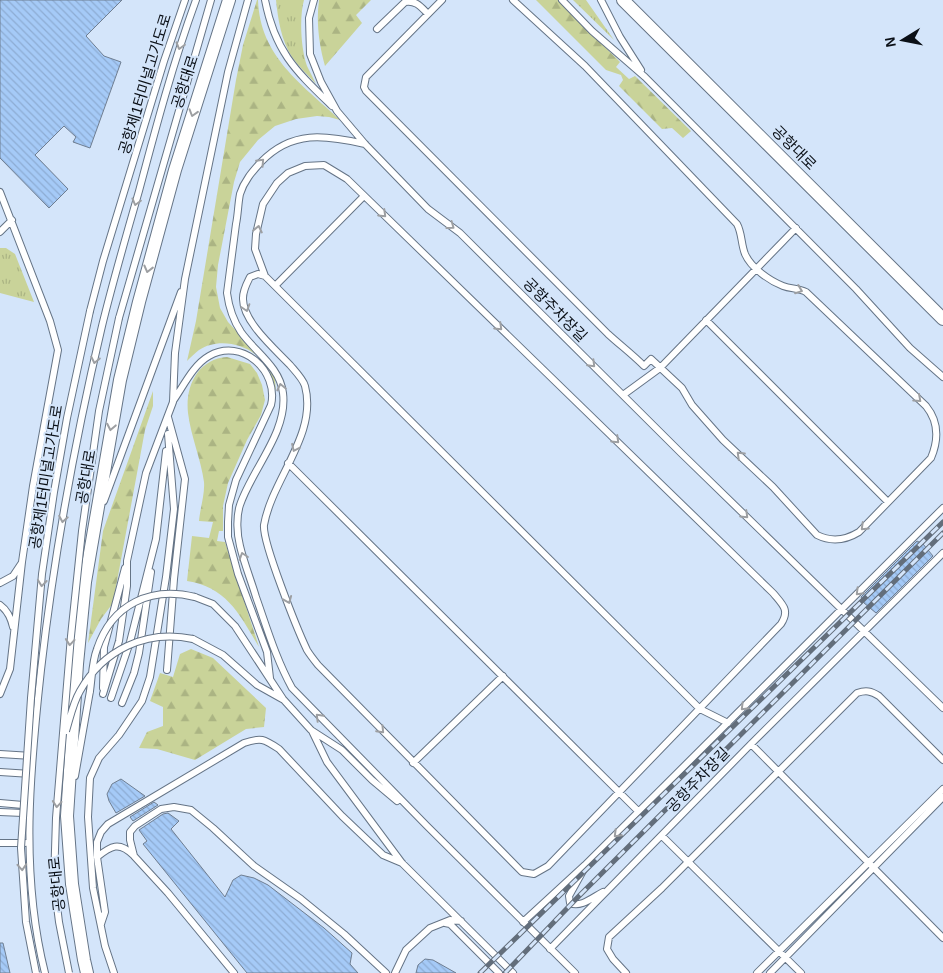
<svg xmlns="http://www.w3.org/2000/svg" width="943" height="973" font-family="Arial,'Noto Sans KR',sans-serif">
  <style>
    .grass { fill: url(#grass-tufts) }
    .forest { fill: url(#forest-firs) }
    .building { fill: url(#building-back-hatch); stroke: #6f7e91 }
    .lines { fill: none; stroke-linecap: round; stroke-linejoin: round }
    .service-casing { stroke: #657486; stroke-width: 8 }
    .minor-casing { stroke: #657486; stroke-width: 14 }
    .service { stroke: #fff; stroke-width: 6 }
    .minor { stroke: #fff; stroke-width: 12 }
    .rail-casing { stroke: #636e7b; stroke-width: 5 }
    .rail { stroke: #d4e5fa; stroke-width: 3; stroke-dasharray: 9; stroke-linecap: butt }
    .service-bridge-casing { stroke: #657486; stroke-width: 8; stroke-linecap: butt }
    .service-bridge { stroke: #fff; stroke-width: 6 }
    .oneway { stroke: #9d9fa2 }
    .labels { text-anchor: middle; stroke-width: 4; stroke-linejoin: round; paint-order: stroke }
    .street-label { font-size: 15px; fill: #0b1017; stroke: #d4e5fa }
  </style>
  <defs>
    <pattern id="grass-tufts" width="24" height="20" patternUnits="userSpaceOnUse" patternTransform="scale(1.25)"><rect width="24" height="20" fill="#c9d399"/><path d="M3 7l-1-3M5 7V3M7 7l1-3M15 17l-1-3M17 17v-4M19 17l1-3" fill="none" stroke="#abb483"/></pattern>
    <pattern id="forest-firs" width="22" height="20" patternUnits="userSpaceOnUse" patternTransform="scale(1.25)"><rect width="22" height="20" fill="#c9d399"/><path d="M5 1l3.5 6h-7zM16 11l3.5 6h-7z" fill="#abb483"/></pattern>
    <pattern id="building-back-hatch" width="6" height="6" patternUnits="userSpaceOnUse" patternTransform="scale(1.25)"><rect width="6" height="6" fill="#a5caf7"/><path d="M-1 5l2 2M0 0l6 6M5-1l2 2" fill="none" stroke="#8dacd3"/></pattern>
  </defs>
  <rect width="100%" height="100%" fill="#d4e5fa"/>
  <path class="grass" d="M276,0h28c-5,18 -3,49 3,66 3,6 6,12 9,18 -8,-9 -17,-17 -24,-27 -11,-17 -14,-38 -16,-57z
    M573,0h13l28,40z
    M0,248h6l9,6 19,48 -34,-9z"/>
  <path class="forest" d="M257,0h1c2,57 44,84 82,120l-11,-3 -12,-1 -21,3 -21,7 -17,14 -18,22 -6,20 -16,83 -2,22 4,21 8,14 44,47 3,11 1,11c-3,-8 -4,-18 -10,-26 -14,-20 -46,-29 -67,-15 -4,3 -8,7 -12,11l9,-40 40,-241 7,-35z
    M319,0h52l-15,15 6,8 -37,43c-6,-21 -9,-44 -6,-66z
    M536,0h22l62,62 -4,5 13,12 6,-3 56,55 -8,7 -11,-10 -10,1 -43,-43 4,-6 -2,-5 -15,-5z
    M227,357l23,7 7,9 5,12 3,15 -4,15 -14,25 -19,43 -5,23v25h-4l-2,10 8,1 34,105c-19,-32 -32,-60 -72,-66l5,-45 17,2 4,-16 -14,-1c1,-12 6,-27 5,-39 -3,-23 -13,-45 -16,-69 -3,-27 10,-54 39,-56z
    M153,391v15l-8,24 -32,173 -12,16 -13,24 15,-112z
    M191,649l22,9 53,50 -2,19 -18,2 -51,31 -38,-11 -18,-1 8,-16 16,-6v-19l-13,-6 10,-28 13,4 7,-23z"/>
  <path class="building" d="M0,0h122l-36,36 18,20 17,6 -31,86 -17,-6 3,-5 -12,-11 -29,29 33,34 -19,19 -49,-50z
    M917,541l6,3 10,12 -57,57 -12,-10 -3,-6z
    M121,779l24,17 -29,17 -7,-12 -2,-7 5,-10z
    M154,802l4,3 -25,16 -3,-4z
    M168,813l11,8 -8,8 54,68 8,-17 8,-5 13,3 14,7 56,43 28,25 -2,11 8,9h-111l-104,-129 4,-3 -8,-11 24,-16z
    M0,943h3l7,30h-10z
    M425,959l8,1 23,13h-40l2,-8z"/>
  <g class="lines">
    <g class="service-casing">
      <path id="service" d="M265,0c10,52 31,71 67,106
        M314,0l-5,18 1,36 11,28 16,29 28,33 63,65 32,24 221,220 262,255
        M442,0l-76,77 -2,10 2,4 242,243c12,11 24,20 36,32l7,-7 31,29 10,17 31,35 50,47 44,48c14,7 29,5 42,-3l72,-74c8,-19 8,-36 -5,-52l-120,-114c-8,-4 -15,-3 -23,-6 -13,-5 -32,-18 -38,-32 -4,-10 -3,-21 -8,-30l-152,-158 -72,-66
        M562,0l30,31 53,46 211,212 54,59 33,29
        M601,0l19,37 21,33
        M377,29l28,-27c11,-2 16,5 23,12
        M365,144c-40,-9 -73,-14 -104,18 -9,10 -17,19 -21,32 -2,10 -2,21 -4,30 -3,23 -6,46 -9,69 2,15 6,27 14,39 14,20 39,35 42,61 5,39 -31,76 -43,112 -4,12 -3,29 0,41 4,17 11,34 16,51 11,31 20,62 36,91l135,138 148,147
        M0,192l50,129 8,29 -25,136 -11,76 -12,107 -10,25
        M0,232l12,-12
        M265,276l-7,-2 -8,3c-3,6 -7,13 -7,21 -1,23 32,51 47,67 5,6 13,14 15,21 13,48 -33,93 -41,139 -2,17 34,106 43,125 3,5 7,10 11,15l204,207 12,2 14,-8c78,-80 155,-161 233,-242 9,-14 2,-19 -8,-31l-426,-414 -23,-14 -19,1 -17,7 -11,10 -14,21 -7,30 -1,15 10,27 435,433 28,14
        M275,286l89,-90
        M90,311l13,-50 61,-200 21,-61
        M119,318l92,-318
        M706,320l182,182
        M623,395l37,-27 136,-140
        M173,401c10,-14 20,-36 36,-45 33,-19 70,15 62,49l-35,75 -7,25 -1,17v15l10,37 29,78 3,26
        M288,463l351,349
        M104,501l77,-209
        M0,583l13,-7 8,-12
        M195,597l18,7 22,22 48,73 28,31 31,20 30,30 25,21
        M0,605c7,5 11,13 13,22
        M193,639l30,16 34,30 25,14
        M167,670l7,-91 11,-100 -17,-62
        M103,688l1,-41 21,-79
        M103,694l16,-53 8,-55v-25l19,-88 27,-71 2,-49 10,-74 43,-207 20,-72
        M111,698l19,-56 26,-103 10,-88
        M122,703l12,-30 5,-20 12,-81
        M312,731l15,31 75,101 111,110
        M751,744l192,194
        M0,754l32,2
        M413,763l90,-87
        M0,772l31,2
        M75,776l15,-85
        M0,803l23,2
        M0,812l23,1
        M662,836l139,137
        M0,843h25
        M97,857c14,-11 22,-16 36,-2
        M584,869l-15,27 1,7c11,5 23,-6 33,-11
        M523,922l62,-57 358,-357
        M445,923l5,1 49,49
        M101,924l4,-12 -8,-55v-15l4,-10 7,-8 136,-81c17,-6 20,-4 35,6l63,67 41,39 19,8
        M550,949l201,-205 192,-191
        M45,973c-25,-99 -15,-203 -4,-303 13,-115 34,-230 61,-344 11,-45 24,-90 37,-135 17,-64 34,-128 57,-191
        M114,973l-9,-27 -12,-58 -5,-71 2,-39 9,-20 20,-23 23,-34 8,-24 16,-100 8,-68 -6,-75
        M234,973l-66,-80 -34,-37 -4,-16v-8l5,-6 26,-17 13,-2 17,3 22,18 41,38 47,33 43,35 42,39
        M395,973l11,-23 24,-22 20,-8 11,1
        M626,973l-13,-14 -6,-10 2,-12 53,-49 195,-195c9,-3 14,-2 22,3l64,64
        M757,973l186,-184
        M770,973l173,-176"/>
    </g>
    <g class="minor-casing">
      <path id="minor" d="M623,0l320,319
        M87,973l-3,-13 -12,-76 -5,-68 10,-152 8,-82 35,-202 19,-78 36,-132 54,-170"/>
    </g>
    <use href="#service" class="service"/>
    <use href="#minor" class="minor"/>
    <g class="rail-casing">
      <path id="rail" d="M480,973l463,-451
        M505,973l73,-76 365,-364"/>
    </g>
    <use href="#rail" class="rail"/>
    <g class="service-bridge-casing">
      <path id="service-bridge" d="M90,691c2,-14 2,-29 7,-42 15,-45 54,-63 98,-52
        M66,731c4,-13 7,-28 14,-40 23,-41 66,-62 113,-52
        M36,973l-10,-51 -5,-74 10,-150 11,-124 12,-82 13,-74 23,-107
        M69,973l-10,-51 -5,-40 2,-64 15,-182 11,-105 17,-120 20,-93"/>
    </g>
    <use href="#service-bridge" class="service-bridge"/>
  </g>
  <defs><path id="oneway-chevron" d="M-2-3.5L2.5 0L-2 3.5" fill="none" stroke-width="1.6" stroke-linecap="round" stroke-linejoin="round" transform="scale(1.25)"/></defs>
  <g class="oneway">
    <use href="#oneway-chevron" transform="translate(180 46) rotate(106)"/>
    <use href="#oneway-chevron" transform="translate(193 113) rotate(107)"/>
    <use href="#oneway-chevron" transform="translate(261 162) rotate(-47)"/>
    <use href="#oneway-chevron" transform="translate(136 202) rotate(105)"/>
    <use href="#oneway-chevron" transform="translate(383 214) rotate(44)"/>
    <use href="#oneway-chevron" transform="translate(451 226) rotate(36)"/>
    <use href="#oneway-chevron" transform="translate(258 229) rotate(-78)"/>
    <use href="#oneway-chevron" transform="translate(148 269) rotate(104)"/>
    <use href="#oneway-chevron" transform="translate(799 290) rotate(21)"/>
    <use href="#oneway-chevron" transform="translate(246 308) rotate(72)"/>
    <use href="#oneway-chevron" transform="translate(499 327) rotate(44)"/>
    <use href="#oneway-chevron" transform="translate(95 360) rotate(102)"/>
    <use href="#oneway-chevron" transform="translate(592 364) rotate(45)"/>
    <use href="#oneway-chevron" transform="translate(281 387) rotate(-103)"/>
    <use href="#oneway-chevron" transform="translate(918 399) rotate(42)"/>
    <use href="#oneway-chevron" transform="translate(111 427) rotate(101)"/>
    <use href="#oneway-chevron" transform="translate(616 440) rotate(44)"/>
    <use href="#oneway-chevron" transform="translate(295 448) rotate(115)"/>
    <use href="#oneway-chevron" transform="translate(740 455) rotate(-136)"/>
    <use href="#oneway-chevron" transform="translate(745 515) rotate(44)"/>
    <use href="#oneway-chevron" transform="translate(63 519) rotate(100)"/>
    <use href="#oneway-chevron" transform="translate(864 527) rotate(136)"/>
    <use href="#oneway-chevron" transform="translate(243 556) rotate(-108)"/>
    <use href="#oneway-chevron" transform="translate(42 583) rotate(96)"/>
    <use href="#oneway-chevron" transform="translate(859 592) rotate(135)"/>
    <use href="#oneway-chevron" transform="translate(288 600) rotate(68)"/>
    <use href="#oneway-chevron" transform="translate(70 642) rotate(95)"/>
    <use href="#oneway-chevron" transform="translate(744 707) rotate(135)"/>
    <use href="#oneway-chevron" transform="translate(319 717) rotate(-135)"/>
    <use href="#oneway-chevron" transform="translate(381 730) rotate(46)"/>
    <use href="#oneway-chevron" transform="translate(57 804) rotate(95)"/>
    <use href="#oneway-chevron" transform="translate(617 834) rotate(135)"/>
    <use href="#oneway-chevron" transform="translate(22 867) rotate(86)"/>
  </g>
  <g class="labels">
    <g class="street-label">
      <text transform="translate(185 82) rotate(-72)" y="5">공항대로</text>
      <text transform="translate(145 84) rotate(-73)" y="5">공항제1터미널고가도로</text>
      <text transform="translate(794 148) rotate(45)" y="5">공항대로</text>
      <text transform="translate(555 310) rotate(45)" y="5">공항주차장길</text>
      <text transform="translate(46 477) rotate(-81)" y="5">공항제1터미널고가도로</text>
      <text transform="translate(86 477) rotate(-80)" y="5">공항대로</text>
      <text transform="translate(698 780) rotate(-46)" y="5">공항주차장길</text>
      <text transform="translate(57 884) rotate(-96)" y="5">공항대로</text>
    </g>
  </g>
  <g transform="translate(903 40) rotate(260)" stroke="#d4e5fa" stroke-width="4" paint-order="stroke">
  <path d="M0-4L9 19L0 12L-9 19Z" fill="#0b1017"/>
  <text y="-8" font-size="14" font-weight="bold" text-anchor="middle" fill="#0b1017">N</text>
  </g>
</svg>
